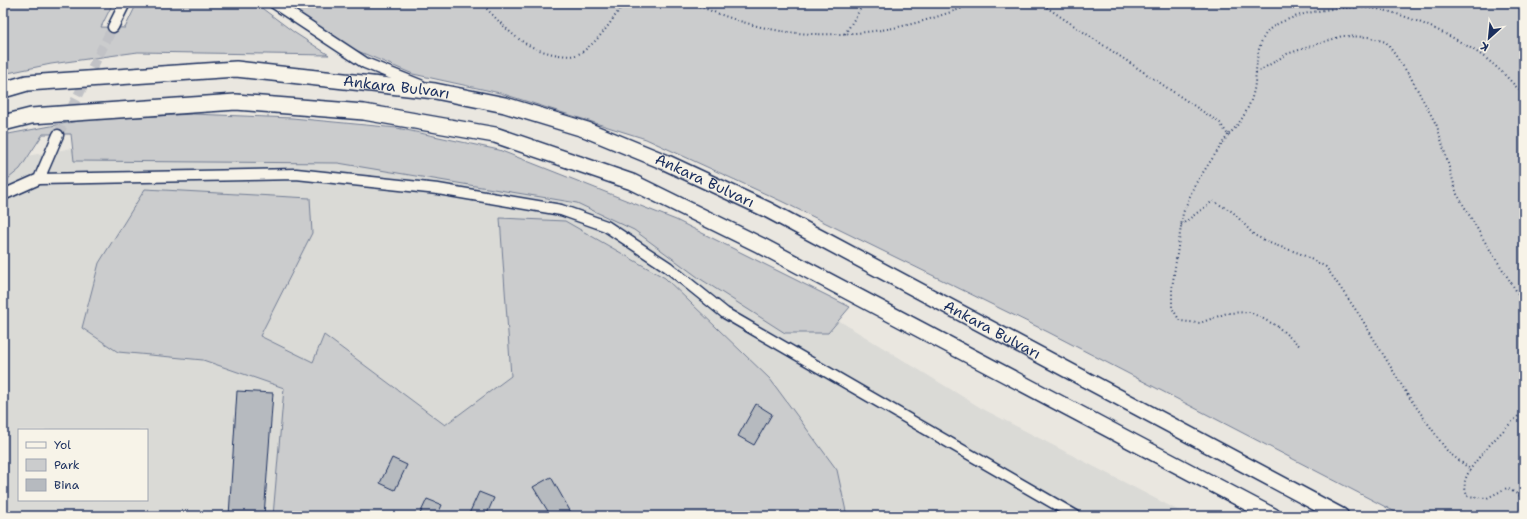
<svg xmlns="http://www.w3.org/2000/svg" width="1527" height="519" font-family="'Shantell Sans',sans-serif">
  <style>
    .built { fill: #dadad6; fill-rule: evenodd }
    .green { fill: #cbcccd; stroke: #737e96 }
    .building { fill: #b6babf; stroke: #1b2f5e }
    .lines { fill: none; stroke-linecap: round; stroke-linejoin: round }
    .minor-tunnel { stroke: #c1c2c6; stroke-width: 10; stroke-dasharray: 10 5; stroke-linecap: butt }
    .minor-casing { stroke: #1b2f5e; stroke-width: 13 }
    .primary-casing { stroke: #1b2f5e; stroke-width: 18 }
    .path { stroke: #1b2f5e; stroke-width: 2; stroke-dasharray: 1 3; stroke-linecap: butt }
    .minor { stroke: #f7f3e8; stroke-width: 10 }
    .primary { stroke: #f7f3e8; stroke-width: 15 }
    .labels { text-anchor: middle; stroke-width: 3; stroke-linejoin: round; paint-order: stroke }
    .street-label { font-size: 15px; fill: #1b2f5e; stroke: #f7f3e8 }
  </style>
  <rect width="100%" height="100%" fill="#eae7e0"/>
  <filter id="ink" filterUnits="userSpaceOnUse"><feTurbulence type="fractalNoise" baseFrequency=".025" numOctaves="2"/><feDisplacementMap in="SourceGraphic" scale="8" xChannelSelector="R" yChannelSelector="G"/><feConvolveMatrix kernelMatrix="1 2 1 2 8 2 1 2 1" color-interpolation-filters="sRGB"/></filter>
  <g filter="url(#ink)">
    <path class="built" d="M183,129l381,52 243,120 174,107 208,108h-1186v-356zM19,430h128v70h-128z"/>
    <path class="green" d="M3,3h110l-12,24 24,1 12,-25h118l40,30 34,22 -191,-3 -87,12 -48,10z
      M283,3h1241v513h-121l-355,-184 -267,-131 -135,-62 -146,-46 -87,-19 -60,-25 -43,-25z
      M193,114l99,4 105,10 102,22 177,70 174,87 -22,26h-43l-86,-55 -65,-48 -57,-27 -239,-40 -264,-2 -3,-27h-28l-23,35 -17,14v-48l80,-15z
      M145,189l165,9 2,35 -52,103 53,26 11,-27 121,90 66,-49 -11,-158 65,3 100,57 105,101 67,91 10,46h-574l11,-128 -81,-28 -85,-8 -36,-24 17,-65z"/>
    <path class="building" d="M237,391l36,2 -9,123h-35z
      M756,404l16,10 -18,31 -16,-9z
      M392,458l15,7 -12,25 -15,-7z
      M551,477l22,39h-22l-18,-29z
      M479,492l15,6 -8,18h-18z
      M427,499l15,6 -5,11h-18z"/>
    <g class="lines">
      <path class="minor-tunnel" d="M58,135l55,-108"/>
      <g class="minor-casing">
        <path id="minor" d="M274,3l91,60 55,22
          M113,27l12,-24
          M39,179l19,-44
          M3,195l36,-16 257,-5 142,15 123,21 45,16 62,41 57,46 351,203"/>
      </g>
      <g class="primary-casing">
        <g id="primary">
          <path id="s1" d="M3,90l24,-7 209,-14 199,22 70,14 82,25 78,32 103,48 573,306"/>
          <path d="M3,123l28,-7 205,-14 128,10 131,23 137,47 128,63 513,271"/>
        </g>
      </g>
      <path class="path" d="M481,3c26,26 40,46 78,52 8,1 16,2 23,-3 18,-12 30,-32 42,-49
        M692,3c32,14 70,27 105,30 47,4 98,-2 142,-17 11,-4 24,-7 34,-13
        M1040,3l180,120 8,12c14,-12 26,-35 27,-53 2,-17 1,-33 10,-47 7,-12 27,-17 39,-21 25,-6 54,-9 79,-4 33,8 85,32 111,55 11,9 20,20 30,30
        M1516,3l8,2
        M845,34l19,-31
        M1256,73l31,-19 55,-18 26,1 18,5 24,34 27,50 20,68 28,48 39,61
        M1228,135l-34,51 -11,27 -11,75v20l8,13 20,2 27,-10 23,-1 27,14 24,21
        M1181,225l32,-24 20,11 21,23 18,9 27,9 27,14 34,49 47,78 41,58 22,17
        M1524,411c-15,13 -55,52 -59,70 -1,5 1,11 2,15l20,2 20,-10 17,10"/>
      <use href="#minor" class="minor"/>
      <use href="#primary" class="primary"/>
    </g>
  </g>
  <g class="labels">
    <g class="street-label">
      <text dy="5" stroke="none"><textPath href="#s1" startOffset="396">Ankara Bulvarı</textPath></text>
      <text dy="5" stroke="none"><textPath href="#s1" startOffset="720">Ankara Bulvarı</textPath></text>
      <text dy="5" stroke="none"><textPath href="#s1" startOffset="1044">Ankara Bulvarı</textPath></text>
    </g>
  </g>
  <rect width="1527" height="519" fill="none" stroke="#f7f3e8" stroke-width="16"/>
  <rect x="8" y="8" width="1511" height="503" fill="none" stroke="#1b2f5e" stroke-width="1.5" filter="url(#ink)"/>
  <rect x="18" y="429" width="130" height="72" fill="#f7f3e8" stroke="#9fa5b1"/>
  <rect x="26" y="442" width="20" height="6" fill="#f7f3e8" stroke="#9fa5b1"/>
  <text x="54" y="449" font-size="12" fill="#1b2f5e">Yol</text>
  <rect x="26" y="459" width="20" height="12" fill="#cbcccd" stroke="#9fa5b1"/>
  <text x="54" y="469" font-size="12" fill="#1b2f5e">Park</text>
  <rect x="26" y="479" width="20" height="12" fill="#b6babf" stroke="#9fa5b1"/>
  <text x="54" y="489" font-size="12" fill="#1b2f5e">Bina</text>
  <g transform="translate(1489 38) rotate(207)" stroke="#f7f3e8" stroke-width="3" paint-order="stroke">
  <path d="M0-3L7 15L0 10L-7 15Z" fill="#1b2f5e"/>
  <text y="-6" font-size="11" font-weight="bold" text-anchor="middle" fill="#1b2f5e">K</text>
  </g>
</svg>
